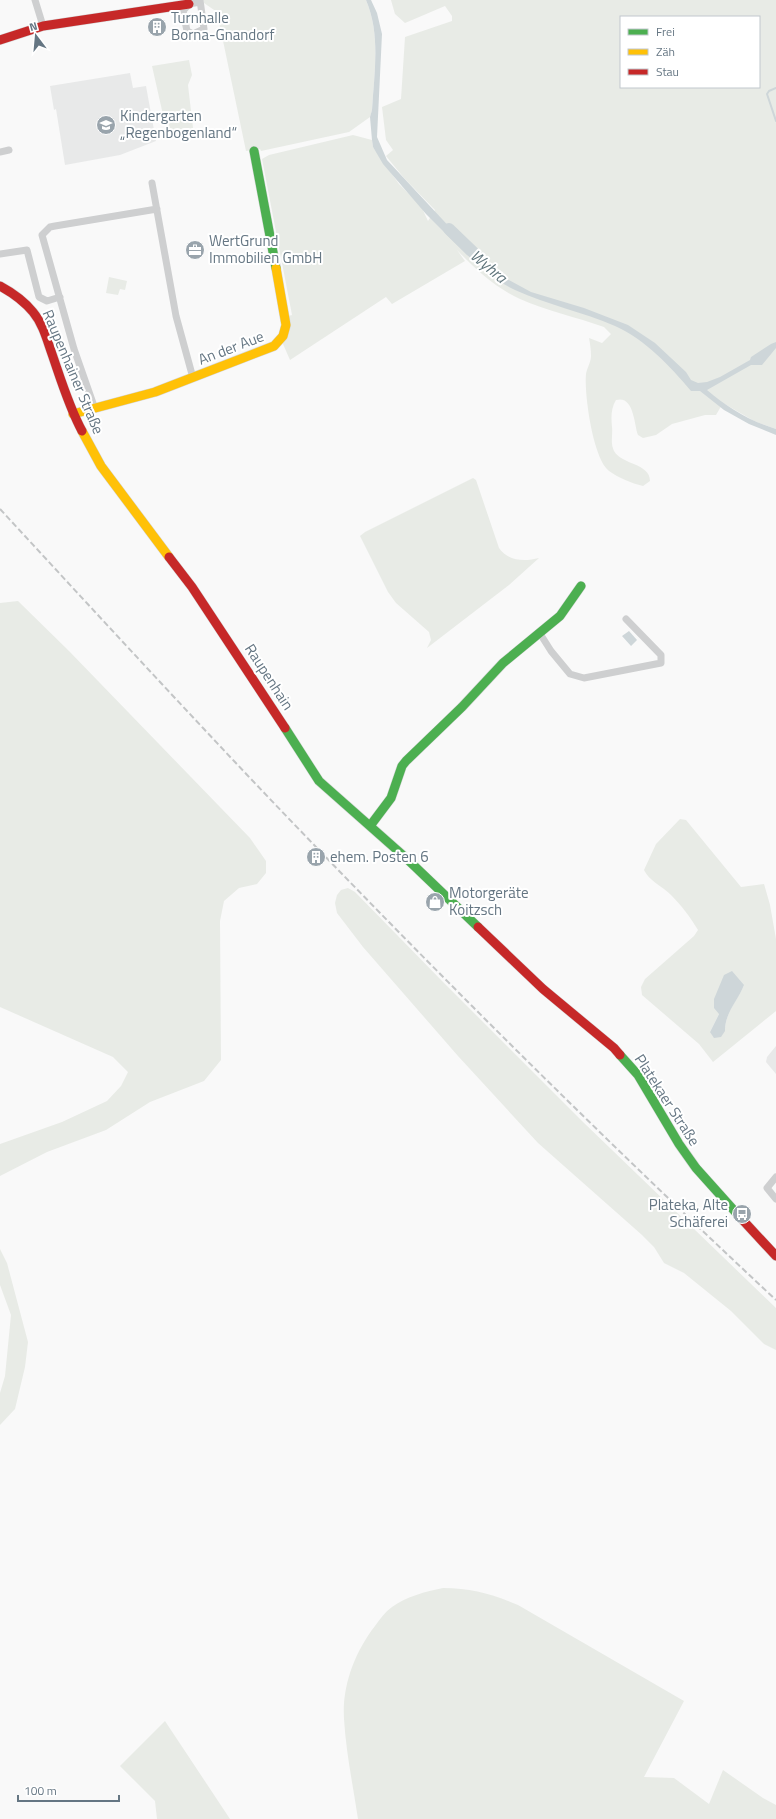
<svg xmlns="http://www.w3.org/2000/svg" width="776" height="1819" font-family="'Titillium Web',sans-serif">
  <style>
    .built { fill: #e8e9e9 }
    .green { fill: #e8ebe6; fill-rule: evenodd }
    .water { fill: #ced6d9 }
    .lines { fill: none; stroke-linecap: round; stroke-linejoin: round }
    .stream { stroke: #ced6d9; stroke-width: 2 }
    .river { stroke: #ced6d9; stroke-width: 12 }
    .fast-casing { stroke: #d5d6d7; stroke-width: 10 }
    .slow-casing { stroke: #d5d6d7; stroke-width: 10 }
    .jam-casing { stroke: #d5d6d7; stroke-width: 10 }
    .street { stroke: #cecfd0; stroke-width: 7 }
    .fast { stroke: #4caf50; stroke-width: 9 }
    .slow { stroke: #ffc107; stroke-width: 9 }
    .jam { stroke: #c62828; stroke-width: 9 }
    .rail { stroke: #c3c5c6; stroke-width: 2; stroke-dasharray: 6 3; stroke-linecap: butt }
    .labels { text-anchor: middle; stroke-width: 4; stroke-linejoin: round; paint-order: stroke }
    .poi-label { font-size: 15px; fill: #657683; stroke: #fff; text-anchor: start }
    .street-label { font-size: 15px; fill: #657683; stroke: #fff }
    .water-label { font-size: 16px; font-style: italic; fill: #60757c; stroke: #fff }
  </style>
  <rect width="100%" height="100%" fill="#f9f9f9"/>
  <path class="built" d="M130,73l3,15 13,-2 10,55 -36,14 -55,10 -9,-56 -2,1 -4,-24z
    M776,1046v28l-10,-12 1,-5z"/>
  <path class="green" d="M203,0h163c15,35 8,74 6,110l-2,7 -21,15 -88,19 -1,-2 -14,2 -29,-139 -13,-9z
    M391,0h385v429l-22,-8 -31,-18 -7,12h-11l-33,9 -16,11 -13,3 -5,-3c-4,-11 -4,-40 -22,-35 -5,8 -5,17 -4,27 1,8 -2,16 2,24 8,14 36,12 36,30l-7,5c-12,-3 -24,-8 -34,-15 -16,-12 -25,-77 -23,-97 1,-6 5,-12 5,-18 0,-6 -1,-13 -2,-18l13,5 9,-9 -7,-7c-28,-10 -57,-16 -84,-28 -24,-11 -45,-30 -63,-49l8,11 -73,43 -6,-7 -96,63 -7,-16 5,-28 4,-1 -30,-156 7,-4 84,-20 19,5 1,7 26,37 22,22 7,15 7,-11 -31,-32 -18,-22 7,-6 -7,-10 -4,-33 19,-8 4,-62 47,-16v-5l-7,-10 -40,17 -10,-9zM621,17h138v70h-138z
    M189,60l3,15 -4,10 5,43 -25,9 -16,-71z
    M109,277l18,4 -2,9 -5,-1 -2,6 -12,-2z
    M473,478l3,2 23,68c9,13 25,14 40,10l-30,27 -82,63 4,-8 -2,-8 -33,-29 -8,-11 -28,-56 5,-4z
    M18,601l51,50 181,187 16,23v12l-9,11 -18,4 -15,13 -4,20 1,139 -17,21 -54,21 -44,28 -59,22 -47,24v-32l62,-22 45,-21 14,-15 7,-14 -15,-15 -113,-50v-404z
    M680,819l6,1 55,67 23,-3 6,21 6,34v72l-63,51 -14,-18 -57,-49 -1,-8 4,-8 49,-43 4,-6c-8,-13 -16,-24 -27,-35 -9,-9 -22,-14 -27,-25l12,-26zM744,985c-7,16 -19,28 -19,46l-15,1 9,-18z
    M348,888l7,4 87,89 141,141 193,186v42l-12,-6 -33,-33 -47,-38 -20,-10 -10,-16 -12,-12 -104,-92 -80,-87 -95,-109 -26,-34 -2,-10 2,-8 4,-5z
    M0,1249l7,14 21,79 -3,25 -10,42 -15,16v-32l5,-17 6,-61 -11,-30z
    M443,1588c28,0 49,6 75,17l166,96 -40,76 30,1 35,26 14,-34 40,28 13,7v14h-418c-5,-33 -12,-67 -14,-100 -2,-34 11,-67 31,-93 5,-7 10,-14 17,-19 15,-11 33,-15 51,-19z
    M165,1721l65,98h-73l-2,-18 -35,-35z"/>
  <path class="water" d="M366,0h5l6,13 5,21 -5,103 10,23 69,74 5,8 46,37 24,13 53,16 44,17 27,18 31,29 5,8 7,3 9,-1 13,-5 30,-17 1,-3 20,-13 5,-2v6l-14,17h-11l-44,25c21,18 43,31 69,39v6l-27,-11 -25,-14 -24,-19h-9c-21,-25 -45,-51 -76,-65 -32,-14 -67,-21 -100,-36 -11,-5 -21,-12 -30,-20 -6,-5 -11,-12 -18,-15l-41,-41 -43,-50 -10,-17 -1,-7 -2,-23 2,-7c2,-36 9,-75 -6,-110z
    M629,631l8,9 -6,6 -9,-10z
    M732,971l12,14c-6,16 -19,27 -19,46l-4,6 -7,1 -4,-6 9,-18 -5,-6v-9l10,-24z"/>
  <g class="lines">
    <path class="stream" d="M776,88l-7,3 -2,3 9,27"/>
    <path class="river" d="M449,229l27,26"/>
    <g class="fast-casing">
      <path id="fast" d="M254,151l22,117
        M285,728l34,53 87,77 72,69
        M370,826l21,-28 11,-32 4,-5 56,-54 41,-44 57,-47 21,-30
        M620,1055l18,20 41,69 17,24 43,48"/>
    </g>
    <g class="slow-casing">
      <path id="slow" d="M73,414l82,-22 119,-46 9,-10 3,-11 -10,-57
        M82,431l19,35 68,91"/>
    </g>
    <g class="jam-casing">
      <path id="jam" d="M0,40l43,-14 146,-22
        M0,286c13,7 24,15 33,26 10,12 14,28 19,42 9,26 17,53 30,77
        M169,557l23,30 93,141
        M478,927l65,62 71,59 6,7
        M739,1216l37,40"/>
    </g>
    <path class="street" d="M35,0l8,26
      M200,0l4,29 -11,5 -6,-3 -4,-20 6,-7 11,-2
      M0,152l9,-2
      M152,183l24,133 17,62
      M0,254l27,-4 12,47 8,4 13,-4
      M95,409l-21,-60 -32,-114 8,-8 5,-1 102,-17
      M539,632l12,19 19,23 14,4 77,-15v-8l-35,-36
      M776,1177l-9,11 9,11"/>
    <use href="#fast" class="fast"/>
    <use href="#slow" class="slow"/>
    <use href="#jam" class="jam"/>
    <path class="rail" d="M0,509c83,90 166,180 250,269 170,179 346,354 526,522"/>
  </g>
  <defs>
    <g id="building-disc" transform="scale(1)"><circle r="9.5" fill="#99a4ac" stroke="#fff"/><path d="M-4-6H4V6H1V3H-1V6H-4ZM-2.5-4.3h1.7v1.8h-1.7ZM.8-4.3h1.7v1.8H.8ZM-2.5-1h1.7V.8h-1.7ZM.8-1h1.7V.8H.8Z" fill="#fff"/></g>
    <g id="school-disc" transform="scale(1)"><circle r="9.5" fill="#99a4ac" stroke="#fff"/><path d="M0-5L7-2L0 1L-7-2ZM-4 1L0 2.5L4 1V4Q0 6-4 4Z" fill="#fff"/></g>
    <g id="office-disc" transform="scale(1)"><circle r="9.5" fill="#99a4ac" stroke="#fff"/><path d="M-6-3h4V-5.5h4V-3h4V5H-6ZM-1-4.5V-3h2v-1.5ZM-6 0V1H6V0Z" fill="#fff"/></g>
    <g id="shop-disc" transform="scale(1)"><circle r="9.5" fill="#99a4ac" stroke="#fff"/><path d="M-5-2.5h2.3a2.7 3.5 0 0 1 5.4 0H5L5.5 6h-11ZM-1.5-2.5h3a1.5 2.3 0 0 0-3 0Z" fill="#fff"/></g>
    <g id="bus-disc" transform="scale(1)"><circle r="9.5" fill="#99a4ac" stroke="#fff"/><path d="M-5-6H5V4H4V6H2V4H-2V6H-4V4H-5ZM-3.5-4V0h7V-4ZM-3.5 1.2v1.5H-2V1.2ZM2 1.2v1.5H3.5V1.2Z" fill="#fff"/></g>
  </defs>
  <g fill-rule="evenodd">
    <use href="#building-disc" x="157" y="27"/>
    <use href="#school-disc" x="106" y="125"/>
    <use href="#office-disc" x="195" y="250"/>
    <use href="#building-disc" x="316" y="857"/>
    <use href="#shop-disc" x="435" y="902"/>
    <use href="#bus-disc" x="742" y="1214"/>
  </g>
  <g class="labels">
    <g class="poi-label">
      <text x="171" y="23">Turnhalle<tspan x="171" dy="17">Borna-Gnandorf</tspan></text>
      <text x="120" y="121">Kindergarten<tspan x="120" dy="17">„Regenbogenland“</tspan></text>
      <text x="209" y="246">WertGrund<tspan x="209" dy="17">Immobilien GmbH</tspan></text>
      <text x="330" y="862">ehem. Posten 6</text>
      <text x="449" y="898">Motorgeräte<tspan x="449" dy="17">Koitzsch</tspan></text>
      <text x="728" y="1210" text-anchor="end">Plateka, Alte<tspan x="728" dy="17">Schäferei</tspan></text>
    </g>
    <g class="street-label">
      <text transform="translate(231 348) rotate(-21)" y="5">An der Aue</text>
      <text transform="translate(73 372) rotate(67)" y="5">Raupenhainer Straße</text>
      <text transform="translate(269 677) rotate(57)" y="5">Raupenhain</text>
      <text transform="translate(667 1100) rotate(57)" y="5">Platekaer Straße</text>
    </g>
    <g class="water-label">
      <text transform="translate(489 266) rotate(40)" y="6">Wyhra</text>
    </g>
  </g>
  <rect x="620" y="16" width="140" height="72" fill="#ffffff" stroke="#c1c8cd"/>
  <rect x="628" y="29" width="20" height="6" fill="#4caf50" stroke="#c1c8cd"/>
  <text x="656" y="36" font-size="12" fill="#657683">Frei</text>
  <rect x="628" y="49" width="20" height="6" fill="#ffc107" stroke="#c1c8cd"/>
  <text x="656" y="56" font-size="12" fill="#657683">Zäh</text>
  <rect x="628" y="69" width="20" height="6" fill="#c62828" stroke="#c1c8cd"/>
  <text x="656" y="76" font-size="12" fill="#657683">Stau</text>
  <g transform="translate(36 36) rotate(344)" stroke="#ffffff" stroke-width="3" paint-order="stroke">
  <path d="M0-3L7 15L0 10L-7 15Z" fill="#657683"/>
  <text y="-6" font-size="11" font-weight="bold" text-anchor="middle" fill="#657683">N</text>
  </g>
  <path d="M18 1795v6h101v-6" fill="none" stroke="#657683" stroke-width="2"/>
  <text x="24" y="1795" font-size="12" fill="#657683" stroke="#ffffff" stroke-width="3" paint-order="stroke">100 m</text>
</svg>
